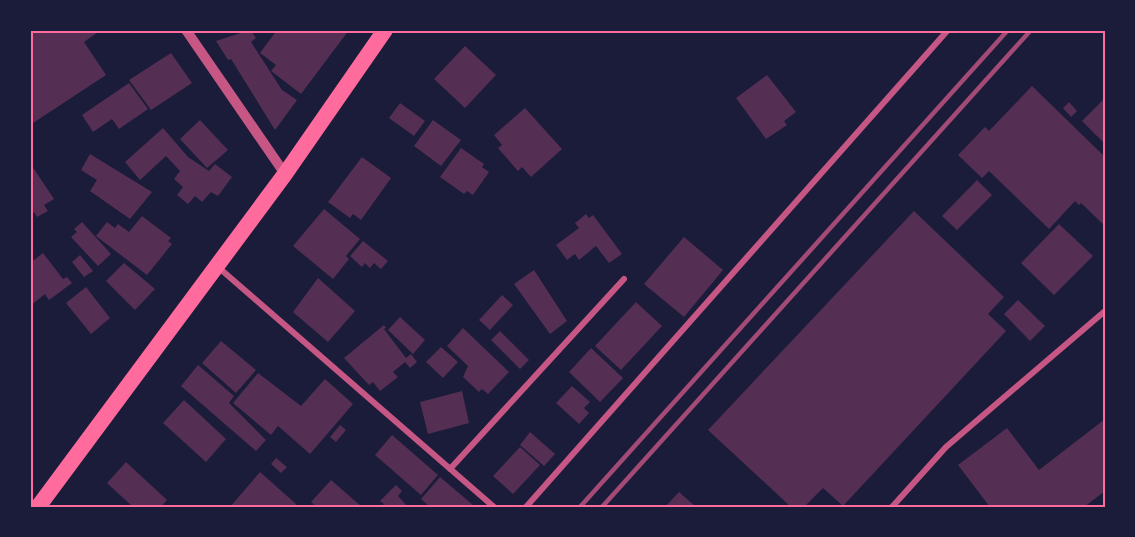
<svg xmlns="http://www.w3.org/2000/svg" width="1135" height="537" font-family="'DM Sans',sans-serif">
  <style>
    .building { fill: #542f53 }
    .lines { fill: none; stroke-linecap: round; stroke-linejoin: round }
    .minor { stroke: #c65784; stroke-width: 6 }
    .tertiary { stroke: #c65784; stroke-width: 10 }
    .trunk { stroke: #ff6b9d; stroke-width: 16 }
    .rail { stroke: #a44b75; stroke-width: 4.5 }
    .neatline { fill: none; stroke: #ff6b9d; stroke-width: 2 }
  </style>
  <rect width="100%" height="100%" fill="#1b1b3a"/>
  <path class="building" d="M30,30h71l-17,12 22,33 -76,50z
    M250,30l6,8 -5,4 31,48 15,10 -22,30 -44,-71 -3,1 -12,-19z
    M277,30h72l-48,64 -30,-23 5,-6 -16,-12z
    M465,46l31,29 -31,33 -31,-29z
    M171,53l21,30 -41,27 -22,-30z
    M767,75l29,37 -12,9 3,4 -21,14 -30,-41z
    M129,83l19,26 -29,20 -7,-10 -19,13 -11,-17z
    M1032,86l73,71v69l-24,-23 -2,2 -4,-4 -26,28 -60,-58 -7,7 -24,-23 27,-28 4,4z
    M1105,98v46l-23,-23z
    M1069,102l8,9 -6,6 -8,-9z
    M400,103l25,18 -11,15 -25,-18z
    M525,108l37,41 -31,28 -9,-10 -4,4 -20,-23 4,-3 -8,-10z
    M200,120l28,30 -21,18 -27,-29z
    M433,120l28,20 -20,26 -27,-20z
    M163,128l25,29 21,14 6,-7 17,13 -14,19 -7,-4 -9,10 -7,-6 -7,8 -11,-9 6,-8 -9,-8 6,-8 -14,-15 -26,24 -15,-18z
    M461,148l23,16 -2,3 7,5 -16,23 -6,-4 -3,3 -24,-17z
    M90,154l62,38 -22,27 -40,-28 7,-11 -16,-10z
    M362,157l29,21 -30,42 -8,-6 -3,4 -22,-16z
    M30,163l24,36 -10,6 4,6 -11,6 -3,-5 -4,3z
    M977,180l15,15 -35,35 -15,-14z
    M324,209l36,30 -14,17 3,3 -16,20 -40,-33z
    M914,211l90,86 -16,17 18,17 -163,175 -20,-18 -19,19h-13l-83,-77z
    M586,214l3,4 4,-3 29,39 -13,9 -13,-17 -17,14 -4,-6 -8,6 -11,-15 23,-17 -4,-5z
    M142,216l29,22 -3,3 4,3 -25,31 -51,-39 11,-14 8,6 3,-4 11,8z
    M82,222l29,32 -13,12 -27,-29 6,-5 -3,-3z
    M1059,224l34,32 -39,39 -33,-32z
    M684,237l39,33 -39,47 -40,-33z
    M363,241l25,20 -7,8 -7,-6 -4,5 -5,-5 -3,4 -12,-11z
    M43,253l20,26 4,-2 5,6 -23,17 -4,-6 -15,12v-43z
    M80,255l13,16 -9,6 -12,-15z
    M124,263l31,26 -20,21 -29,-29z
    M534,270l33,51 -17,13 -36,-50z
    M318,278l37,33 -27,31 -35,-30z
    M86,287l24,31 -19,16 -25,-31z
    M502,295l11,10 -23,25 -11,-10z
    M1018,300l27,26 -15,15 -26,-27z
    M636,302l26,24 -41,44 -26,-24z
    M400,317l25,23 -12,14 -25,-24z
    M384,325l2,3 -2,1 22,29 5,-4 6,8 -7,6 -5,-6 -12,10 5,5 -18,14 -7,-9 -4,3 -25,-27z
    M463,328l46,44 -21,22 -6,-5 -3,3 -16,-15 5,-11 -21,-20z
    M500,331l29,29 -9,9 -29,-29z
    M221,341l35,29 -20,23 -34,-30z
    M441,347l17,15 -15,16 -17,-16z
    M591,348l32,30 -23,24 -31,-30z
    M198,365l36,31 -5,7 37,37 -10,11 -75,-65z
    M258,373l43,33 24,-27 28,25 -43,50 -32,-28 -7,9 -38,-32z
    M572,386l18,16 -6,6 5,5 -10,11 -23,-21z
    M462,391l7,32 -41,11 -8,-32z
    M184,400l42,39 -20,23 -43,-39z
    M1105,419v72l-21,16h-94l-32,-42 49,-37 32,42z
    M340,425l6,5 -10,12 -6,-5z
    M530,432l25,22 -11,12 -24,-21z
    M392,435l46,40 -17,20 -46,-40z
    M520,447l20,18 -27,29 -20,-18z
    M276,458l11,9 -6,6 -10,-9z
    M126,462l41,38 -6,7h-28l-26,-24z
    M260,472l36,32 -2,3h-64z
    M440,477l33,28 -1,2h-42l-9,-8z
    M331,480l31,27h-45l-6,-5z
    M396,485l6,6 -4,5 10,11h-27l3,-3 -4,-3z
    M679,492l17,15h-31z"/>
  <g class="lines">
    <path class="minor" d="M218,267l276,240
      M450,469l174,-190
      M526,507l422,-477
      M892,507l54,-60 159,-136"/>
    <path class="tertiary" d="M186,30l99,144"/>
    <path class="trunk" d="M38,507l247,-333 100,-144"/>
    <path class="rail" d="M580,507l428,-477
      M602,507l429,-477"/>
  </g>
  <rect width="1135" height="537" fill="none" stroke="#1b1b3a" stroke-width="63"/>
  <rect x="32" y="32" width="1072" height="474" class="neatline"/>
</svg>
